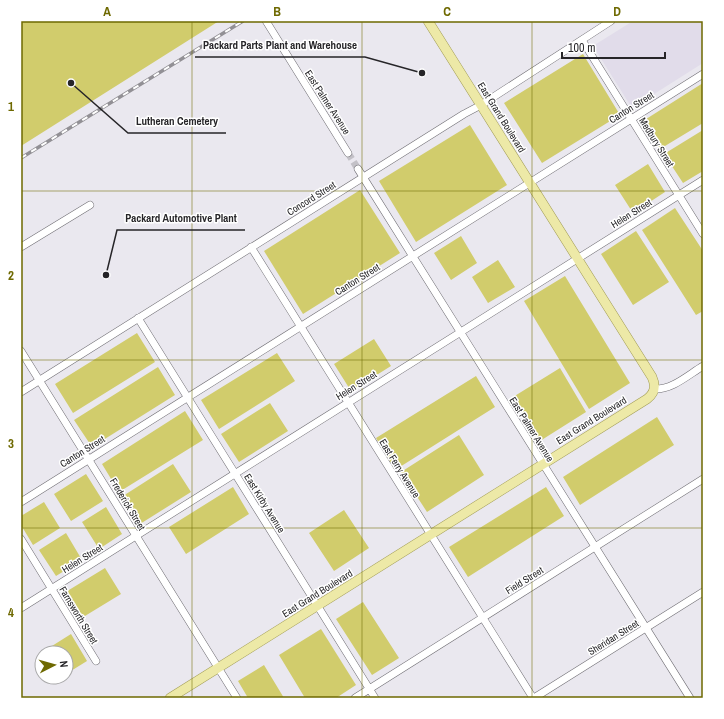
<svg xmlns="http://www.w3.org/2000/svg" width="724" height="719" font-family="'Archivo Narrow',sans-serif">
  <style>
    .built { fill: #e1dcea }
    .green { fill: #d1cc6c }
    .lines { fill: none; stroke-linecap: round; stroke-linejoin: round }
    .minor-tunnel { stroke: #c3c1c7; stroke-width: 7; stroke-dasharray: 7 3.5; stroke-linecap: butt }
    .minor-casing { stroke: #6e6c72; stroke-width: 8 }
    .major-casing { stroke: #a09b54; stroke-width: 10 }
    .minor { stroke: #fff; stroke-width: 7 }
    .major { stroke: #ede9a7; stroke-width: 9 }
    .rail-casing { stroke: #929095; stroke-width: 3.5 }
    .rail { stroke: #fff; stroke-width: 2; stroke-dasharray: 6; stroke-linecap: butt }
    .grid { fill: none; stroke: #6e6901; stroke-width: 1; stroke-opacity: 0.55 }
    .labels { text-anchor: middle; stroke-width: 3; stroke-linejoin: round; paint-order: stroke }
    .street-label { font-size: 10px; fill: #262528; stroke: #fff }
    .leader { fill: none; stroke: #262528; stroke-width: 1.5 }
    .callout-dot { fill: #262528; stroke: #fff; stroke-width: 1.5 }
    .callout-label { font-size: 11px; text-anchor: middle; font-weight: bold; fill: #262528; stroke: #fff; stroke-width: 3; stroke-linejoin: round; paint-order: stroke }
    .neatline { fill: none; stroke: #6e6901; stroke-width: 1.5 }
    .grid-label { font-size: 13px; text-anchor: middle; font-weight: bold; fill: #6e6901 }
  </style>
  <rect width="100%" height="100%" fill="#eae8ef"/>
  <path class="built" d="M633,21h70v42l-71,45 -39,-62z"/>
  <path class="green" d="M21,21h198l-198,125z
    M583,54l37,61 -78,48 -38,-60z
    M703,83v40l-43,26 -17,-28z
    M470,125l37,60 -91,57 -37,-61z
    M703,130v41l-20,12 -19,-29z
    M648,164l17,28 -32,21 -18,-28z
    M360,190l40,63 -97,61 -39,-63z
    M675,208l28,43v60l-7,4 -54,-85z
    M636,231l33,51 -36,23 -32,-51z
    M461,236l16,27 -26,17 -17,-27z
    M498,260l17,27 -27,16 -16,-26z
    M565,276l65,107 -41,26 -65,-108z
    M137,333l18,29 -82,51 -18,-29z
    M374,339l17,27 -40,25 -17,-27z
    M277,353l18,28 -76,48 -18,-29z
    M158,367l17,28 -83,52 -18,-27z
    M560,368l26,44 -46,29 -27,-44z
    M476,376l19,31 -100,63 -19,-32z
    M270,403l18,28 -49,31 -18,-28z
    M185,411l18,29 -84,52 -17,-28z
    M657,417l17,28 -94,60 -17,-28z
    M459,435l25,40 -57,37 -26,-40z
    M173,464l18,28 -51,32 -17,-28z
    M86,474l17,27 -32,20 -17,-27z
    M233,487l16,27 -63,40 -17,-27z
    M546,487l18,29 -96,61 -19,-30z
    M44,502l16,26 -27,17 -12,-20v-9z
    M106,507l16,27 -23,15 -17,-27z
    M344,510l25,38 -35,23 -25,-38z
    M66,533l16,27 -26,16 -17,-26z
    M105,568l16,26 -41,25 -16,-26z
    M363,602l36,56 -27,17 -36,-56z
    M321,629l35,56 -20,13h-31l-26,-43z
    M71,634l16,27 -21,13v-21h-20l-2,-2z
    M264,665l20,33h-36l-10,-17z"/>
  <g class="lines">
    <path class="minor-tunnel" d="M348,153l10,16"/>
    <g class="minor-casing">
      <path id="minor" d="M266,21l82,132
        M582,40l121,194
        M358,169l332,529
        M21,247l69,-42
        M251,247l282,451
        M138,318l237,380
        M21,351l216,347
        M654,389c18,1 34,-14 49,-23
        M21,392l443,-278 17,-9 130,-84
        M21,502l682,-428
        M21,539l75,122
        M21,608l682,-428
        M355,698l348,-219
        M534,698l169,-106"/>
    </g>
    <g class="major-casing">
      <path id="major" d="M170,698l477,-299c8,-6 9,-13 5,-22l-224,-356"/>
    </g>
    <use href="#minor" class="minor"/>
    <use href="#major" class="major"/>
    <g class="rail-casing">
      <path id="rail" d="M21,158l222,-137"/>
    </g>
    <use href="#rail" class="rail"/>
  </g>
  <path class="grid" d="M192,21v677M362,21v677M532,21v677M21,191h682M21,360h682M21,528h682"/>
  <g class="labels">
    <g class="street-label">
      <text transform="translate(328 102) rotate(57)" y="4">East Palmer Avenue</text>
      <text transform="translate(631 107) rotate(-32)" y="4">Canton Street</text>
      <text transform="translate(502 117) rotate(58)" y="4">East Grand Boulevard</text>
      <text transform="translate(657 142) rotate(58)" y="4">Medbury Street</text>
      <text transform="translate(311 198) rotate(-32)" y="4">Concord Street</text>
      <text transform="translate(631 213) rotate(-32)" y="4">Helen Street</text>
      <text transform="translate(357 279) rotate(-32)" y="4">Canton Street</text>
      <text transform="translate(356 385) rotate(-32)" y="4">Helen Street</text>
      <text transform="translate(591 420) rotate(-32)" y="4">East Grand Boulevard</text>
      <text transform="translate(532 429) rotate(58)" y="4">East Palmer Avenue</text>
      <text transform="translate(82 451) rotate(-32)" y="4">Canton Street</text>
      <text transform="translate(400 468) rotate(58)" y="4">East Ferry Avenue</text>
      <text transform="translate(265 503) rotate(58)" y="4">East Kirby Avenue</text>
      <text transform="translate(128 504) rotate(59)" y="4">Frederick Street</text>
      <text transform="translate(82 558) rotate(-32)" y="4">Helen Street</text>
      <text transform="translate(524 580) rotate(-32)" y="4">Field Street</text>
      <text transform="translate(317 593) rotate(-32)" y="4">East Grand Boulevard</text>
      <text transform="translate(79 615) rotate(59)" y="4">Farnsworth Street</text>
      <text transform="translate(613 637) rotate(-32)" y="4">Sheridan Street</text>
    </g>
  </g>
  <path class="leader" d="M422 73L365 57H195M71 83L128 133H226M106 275L117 230H245"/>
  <g class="callout-dot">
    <circle cx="422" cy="73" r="4"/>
    <circle cx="71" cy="83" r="4"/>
    <circle cx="106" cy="275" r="4"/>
  </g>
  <g class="callout-label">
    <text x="280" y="49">Packard Parts Plant and Warehouse</text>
    <text x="177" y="125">Lutheran Cemetery</text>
    <text x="181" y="222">Packard Automotive Plant</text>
  </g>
  <rect width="724" height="719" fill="none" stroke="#ffffff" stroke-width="44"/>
  <g transform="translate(54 665) rotate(84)"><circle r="19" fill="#ffffff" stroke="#a8a8a9"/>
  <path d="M0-3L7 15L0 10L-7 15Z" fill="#6e6901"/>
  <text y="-6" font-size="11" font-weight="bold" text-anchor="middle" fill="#262528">N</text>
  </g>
  <path d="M562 52v6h103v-6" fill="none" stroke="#262528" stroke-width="2"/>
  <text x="568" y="52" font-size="12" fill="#262528" stroke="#ffffff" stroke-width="3" paint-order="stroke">100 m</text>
  <rect x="22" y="22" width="680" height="675" class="neatline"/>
  <g class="grid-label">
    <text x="107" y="16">A</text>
    <text x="277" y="16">B</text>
    <text x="447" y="16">C</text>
    <text x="617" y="16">D</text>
    <text x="11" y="111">1</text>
    <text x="11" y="280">2</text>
    <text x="11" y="448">3</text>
    <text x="11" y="617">4</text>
  </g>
</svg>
